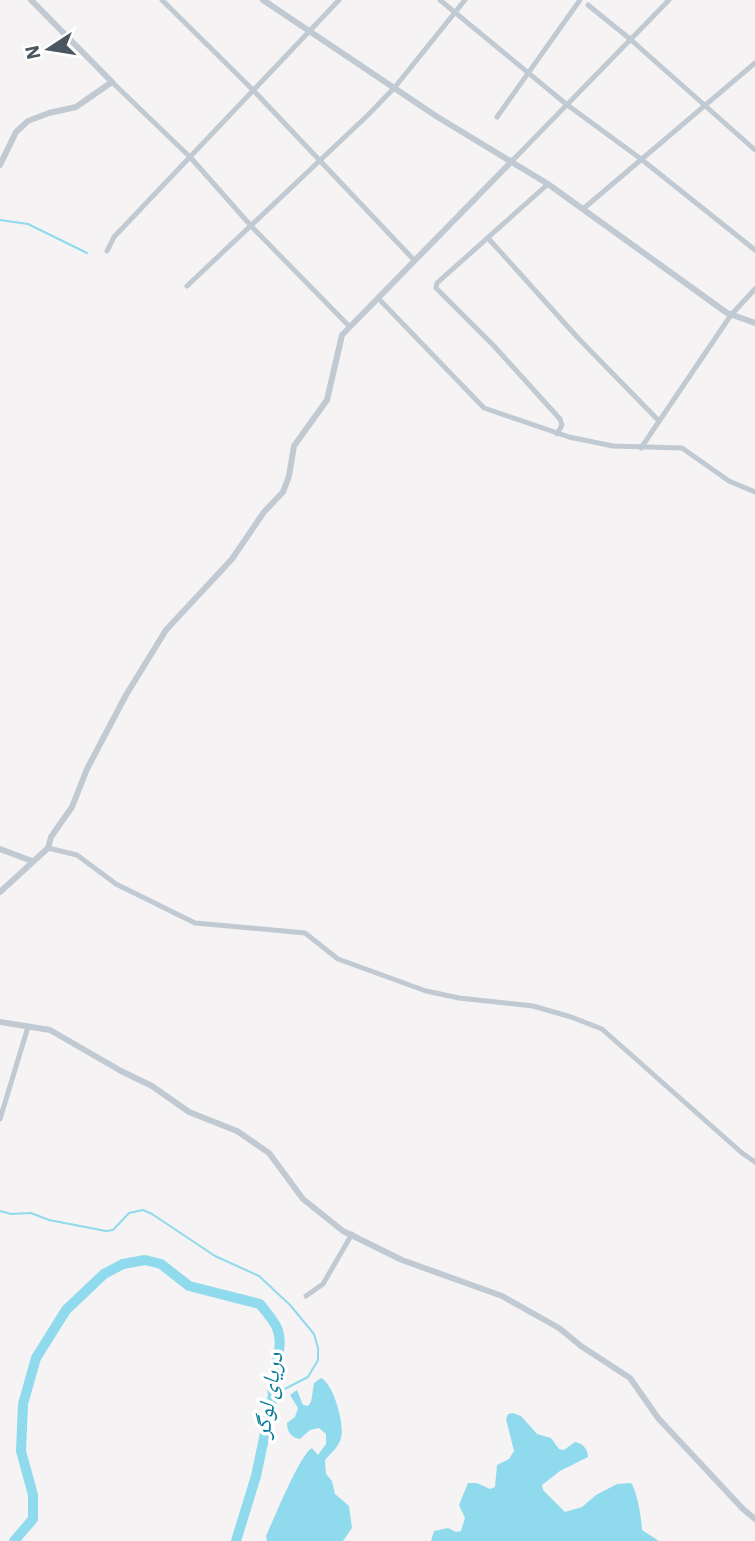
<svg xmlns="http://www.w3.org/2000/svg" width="755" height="1541" font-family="'IBM Plex Sans','Noto Naskh Arabic',sans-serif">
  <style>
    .water { fill: #90daee }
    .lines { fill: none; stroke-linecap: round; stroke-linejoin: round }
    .stream { stroke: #90daee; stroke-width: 2 }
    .river { stroke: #90daee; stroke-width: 10 }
    .minor { stroke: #c1cad2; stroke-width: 5 }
    .tertiary { stroke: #c1cad2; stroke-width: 6 }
    .labels { text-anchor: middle; stroke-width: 7; stroke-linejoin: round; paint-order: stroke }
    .water-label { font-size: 23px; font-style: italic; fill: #0c7c9b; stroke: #fff }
  </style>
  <rect width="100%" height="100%" fill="#f5f3f3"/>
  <path class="water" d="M321,1378c13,6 24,48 20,60 -3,10 -10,15 -16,22l1,14 6,7 3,13 14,12 3,22 -9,13h-76l-1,-5c8,-17 34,-82 46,-88l6,7 8,-11v-10l-7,-6 -9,2 -10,9c-9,-1 -13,-8 -13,-16l8,-6 3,-9 -8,-13 7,-5 6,15 5,1 3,-4 3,-19z
    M513,1413l8,3 16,18 14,4 8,11 5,1 11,-8c8,1 13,8 13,15l-28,14 -18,14 1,5 22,22 17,-5 14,-12 21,-11 14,-1c6,7 11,38 11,47l17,11h-228l3,-10 14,-3 8,4 5,-1 4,-13 -6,-13 9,-22h9l13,6 5,-2 2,-22 12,-6 5,-8 -8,-32 2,-5z"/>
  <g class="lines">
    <path class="stream" d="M0,220l28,4 59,29
      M0,1211l11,3 20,-1 18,7 57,11 7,-1 16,-17 14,-3 9,4 63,42 44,20 31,29 24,29 4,14v12l-10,17 -35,18"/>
    <path class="river" d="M14,1541l19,-22v-24l-12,-44 2,-47 13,-46 30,-48 38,-36 19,-10 22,-4 16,4 28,22 71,18c5,7 13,15 17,24 9,22 -8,45 -4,67l-17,81 -20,65"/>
    <path class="minor" d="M162,0l92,91 160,169
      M440,0l126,104 75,55 114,91
      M588,5l42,34 125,111
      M112,82l79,76 61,69 97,99
      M497,117l83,-117
      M512,161l157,-161
      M548,184l-111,99 -1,5 58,58 66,73 2,6 -5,9
      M583,209l172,-146
      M488,238l90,100 81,83
      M107,251l7,-14 225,-237
      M187,286l181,-171 27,-28 70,-87
      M378,298l106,110 85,29 44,9 69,2 47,33 26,11
      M641,448l90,-133 24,-26
      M48,848l29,7 39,29 79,39 110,10 33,26 88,32 33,7 74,8 38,11 31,12 140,124 13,9
      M0,1119l28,-92
      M306,1296l17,-12 29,-50"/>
    <path class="tertiary" d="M263,0l173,116 112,68 179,129 28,10
      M0,165l16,-33 12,-11 21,-8 27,-6 36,-25 -81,-82
      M0,849l32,12
      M0,892l48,-44 3,-11 21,-30 15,-38 39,-74 40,-65 66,-71 32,-47 19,-20 6,-16 5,-30 33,-46 15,-65 170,-174
      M0,1022l50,8 71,41 31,15 37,26 48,19 32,22 34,46 40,32 59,29 100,36 57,32 22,18 49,32 28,40 85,91 12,10"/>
  </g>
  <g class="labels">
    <g class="water-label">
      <text transform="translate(268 1395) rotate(-81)" y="8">دریای لوگر</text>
    </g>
  </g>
  <g transform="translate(49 49) rotate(258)" stroke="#ffffff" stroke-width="5" paint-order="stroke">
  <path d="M0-5L12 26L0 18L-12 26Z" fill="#4a5661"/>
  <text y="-10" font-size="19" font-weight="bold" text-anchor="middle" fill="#4a5661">N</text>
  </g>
</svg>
